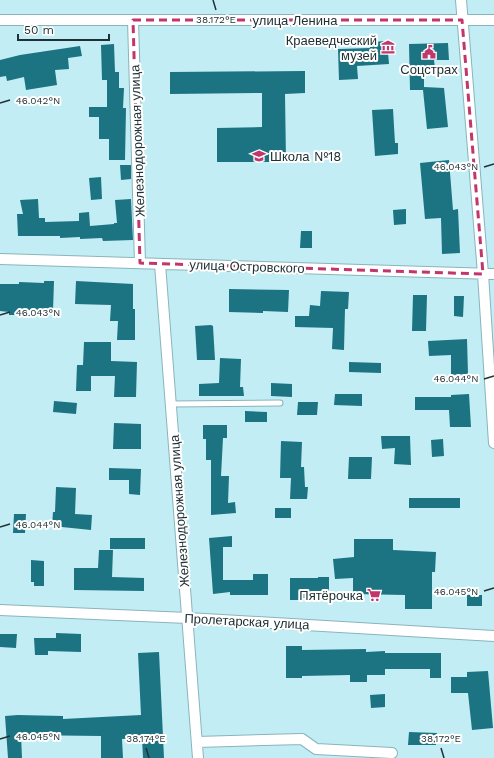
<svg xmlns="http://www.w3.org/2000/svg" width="494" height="758" font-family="'Work Sans',sans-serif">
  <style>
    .building { fill: #1c7382 }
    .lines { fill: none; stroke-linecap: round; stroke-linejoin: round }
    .lane-casing { stroke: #8ab4bc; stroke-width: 7 }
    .street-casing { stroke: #8ab4bc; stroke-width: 12 }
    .lane { stroke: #fff; stroke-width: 5 }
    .street { stroke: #fff; stroke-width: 10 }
    .marked { fill: none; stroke: #c1366d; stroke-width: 3; stroke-dasharray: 8 5; stroke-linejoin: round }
    .ticks { fill: none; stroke: #203135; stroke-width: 1.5 }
    .labels { text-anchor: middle; stroke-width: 4; stroke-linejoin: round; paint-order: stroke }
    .street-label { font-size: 13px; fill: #203135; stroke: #fff }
    .poi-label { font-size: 13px; fill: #203135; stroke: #fff; text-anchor: end }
    .ticks-label { font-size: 10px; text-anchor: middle; fill: #203135; stroke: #fff; stroke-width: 4; stroke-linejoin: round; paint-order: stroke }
  </style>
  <rect width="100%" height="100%" fill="#c2edf5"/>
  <path class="building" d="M387,41l2,23 -32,2 1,13 -19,1 -1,-31 32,-1 -1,-6z
    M448,43l1,17h-15l1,8h-11v19l20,1 4,39 -21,2 -4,-39h-13l-1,-46z
    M114,44l1,28h4v16h5l-1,20h3l-1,52h-16v-21h-10v-22h-10v-10h18v-27h-5l-1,-35z
    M80,46l2,10 -14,2 1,11 -14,1 2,15 -31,5 -2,-13 -17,4 -1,-5 -6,1v-17l20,-5z
    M305,71v22l-20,1 1,68h-69v-34l45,-1v-34l-92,1v-22z
    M393,109l2,34h3v11l-23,2 -3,-46z
    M449,160l4,50 5,-1 2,44 -18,1 -1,-36 -16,1 -5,-56z
    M120,165h11v14l-10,1z
    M101,177l1,22 -11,1 -2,-22z
    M38,199l1,19h6v4l34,-1v-8l10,-1 1,14 24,-2v-1h3l-2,-23 16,-1 2,41 -30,1 -1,-3 -22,1v-2l-20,1v-2h-42l-1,-22h6l-3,-14z
    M406,209v15l-12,1 -1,-15z
    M301,231h11v17h-12z
    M44,281h10l-1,30 -26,-1v5h-18v-3l-9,-1v-27h19v-2l25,1z
    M76,281l57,3v25h2v31h-18l1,-19h-8l1,-16 -36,-1z
    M229,289l60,1 -1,22 -25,-1v2l-34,-1z
    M321,291l28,1 -1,17h-3l-1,41 -12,-1 1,-21 -38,-1v-11h14l1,-11 10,1z
    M413,295h14l-1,36h-14z
    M454,296h10l-1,21 -9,-1z
    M211,325l2,1 2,34h-18l-2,-34z
    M467,339l1,35 -17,1v-20l-22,1 -1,-15z
    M84,342h27v19l26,1 -1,35h-22l1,-21h-24v15h-15l1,-26h6z
    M220,358l21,1 -1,28h3l1,9h-45v-12l20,-1z
    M349,362l32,1v10l-32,-1z
    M271,383l21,1v13l-21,-1z
    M335,394h27v12l-28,-1z
    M469,394l2,33h-21l-1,-17h-34v-13h36v-2z
    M54,401l23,2 -1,11 -23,-2z
    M298,402h20l-1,13h-20z
    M245,411l22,1v10h-22z
    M114,423l27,1v25h-28z
    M203,425h24v13h-4l-2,38h8l-1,27 7,-1 1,11 -25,2v-55h-5v-21h-3z
    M381,436h29l1,29 -17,-1 1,-16 -13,1z
    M443,439l1,17 -12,1 -1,-17z
    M281,441l21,1 -1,25h3l1,20h3l-1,12h-17l1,-21h-11z
    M349,457h23l-1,22h-23z
    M109,468l32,1 -1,26 -11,-1v-14h-20z
    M56,487l20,1 -1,26 17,1 -1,15 -39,-4 1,-14h2z
    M409,498h51v10h-51z
    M275,508h16v10h-16z
    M14,514h12l-1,19h-12z
    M232,536v11h-9v33h30v-6h15v21h-38v-3l-17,2 -4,-56z
    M110,538h35v11h-35z
    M354,539h39v11l43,2 -1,20h-3v37h-27v-14l-52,-1v-16l-18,1 -2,-20 21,-2z
    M99,550h14l-1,27 32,1v13l-70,-1v-22h24z
    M31,560l13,1v25h-10v-4h-3z
    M318,577h11v20l-26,1 -1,2h-12v-22h28z
    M467,595h15v11h-15z
    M56,633l25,1v18l-33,-1v4h-13l-1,-17h22z
    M0,634h17l-1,14 -16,-1z
    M286,646h16v4l64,-1v3l19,-1v2h56v25h-11v-9h-45v6h-18v7h-17v-7l-48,1v2h-16z
    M159,652l5,106h-21l-1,-20 -20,1 1,19h-22v-22l-80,-1 1,23h-14l-3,-42 13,-1 45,1v3l78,-4 -3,-62z
    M488,671l5,57 -21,2 -4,-37h-17v-16h16v-5z
    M385,694v13l-14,1 -1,-13z
    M409,732l28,1 -1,12h-28z"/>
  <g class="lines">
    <g class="lane-casing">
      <path id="lane" d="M171,404l109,-1"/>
    </g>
    <g class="street-casing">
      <path id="street" d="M461,0l22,274 11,169
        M0,20h494
        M133,20l7,243
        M0,259l494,15
        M160,264l38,494
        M0,610l188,8 306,18
        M197,742l105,-3 14,10 76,4"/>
    </g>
    <use href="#lane" class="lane"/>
    <use href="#street" class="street"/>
  </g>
  <path class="marked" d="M133,20h329l21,254 -343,-11z"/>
  <path class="ticks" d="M213,0l3,10M0,103l10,-3M484,167l10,-3M0,315l10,-3M484,379l10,-3M0,527l10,-3M484,591l10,-3M0,739l10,-3M146,748l3,10M441,748l3,10"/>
  <defs>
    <g id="museum-bare" transform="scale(1.08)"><path d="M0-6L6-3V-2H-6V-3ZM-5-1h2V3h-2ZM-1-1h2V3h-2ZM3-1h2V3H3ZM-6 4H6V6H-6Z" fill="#c1366d" stroke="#fff" stroke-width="2.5" paint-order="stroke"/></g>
    <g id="civic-bare" transform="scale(1.08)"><path d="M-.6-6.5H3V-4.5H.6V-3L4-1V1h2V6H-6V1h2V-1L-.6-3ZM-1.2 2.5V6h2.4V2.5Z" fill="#c1366d" stroke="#fff" stroke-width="2.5" paint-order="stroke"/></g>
    <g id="school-bare" transform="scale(1.08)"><path d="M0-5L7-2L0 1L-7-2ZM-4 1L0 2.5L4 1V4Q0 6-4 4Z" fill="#c1366d" stroke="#fff" stroke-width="2.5" paint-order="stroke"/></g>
    <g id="supermarket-bare" transform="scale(1.08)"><path d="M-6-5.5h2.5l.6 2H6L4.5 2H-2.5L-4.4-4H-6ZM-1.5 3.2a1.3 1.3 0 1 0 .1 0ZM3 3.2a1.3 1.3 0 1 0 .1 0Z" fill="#c1366d" stroke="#fff" stroke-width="2.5" paint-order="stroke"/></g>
  </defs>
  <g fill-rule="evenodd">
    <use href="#museum-bare" x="388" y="47"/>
    <use href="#civic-bare" x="429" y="52"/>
    <use href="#school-bare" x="259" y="156"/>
    <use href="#supermarket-bare" x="374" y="595"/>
  </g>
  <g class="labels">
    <g class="street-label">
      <text x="295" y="25">улица Ленина</text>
      <text transform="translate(137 141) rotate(-92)" y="5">Железнодорожная улица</text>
      <text transform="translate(247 266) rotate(2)" y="5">улица Островского</text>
      <text transform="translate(179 511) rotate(-94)" y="5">Железнодорожная улица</text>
      <text transform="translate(247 621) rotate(3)" y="5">Пролетарская улица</text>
    </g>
    <g class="poi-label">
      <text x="377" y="45">Краеведческий<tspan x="377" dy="15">музей</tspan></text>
      <text x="429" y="74" text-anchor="middle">Соцстрах</text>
      <text x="270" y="161" text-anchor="start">Школа №18</text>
      <text x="363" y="600">Пятёрочка</text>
    </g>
  </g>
  <g class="ticks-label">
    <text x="216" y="23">38.172°E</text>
    <text x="38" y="104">46.042°N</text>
    <text x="456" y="170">46.043°N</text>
    <text x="38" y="316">46.043°N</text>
    <text x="456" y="382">46.044°N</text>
    <text x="38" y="528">46.044°N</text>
    <text x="456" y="595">46.045°N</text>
    <text x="38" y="740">46.045°N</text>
    <text x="146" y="742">38.174°E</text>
    <text x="441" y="742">38.172°E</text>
  </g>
  <path d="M18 34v6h91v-6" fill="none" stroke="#203135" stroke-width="2"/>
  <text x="24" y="34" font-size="12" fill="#203135" stroke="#ffffff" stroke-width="3" paint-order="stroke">50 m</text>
</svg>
